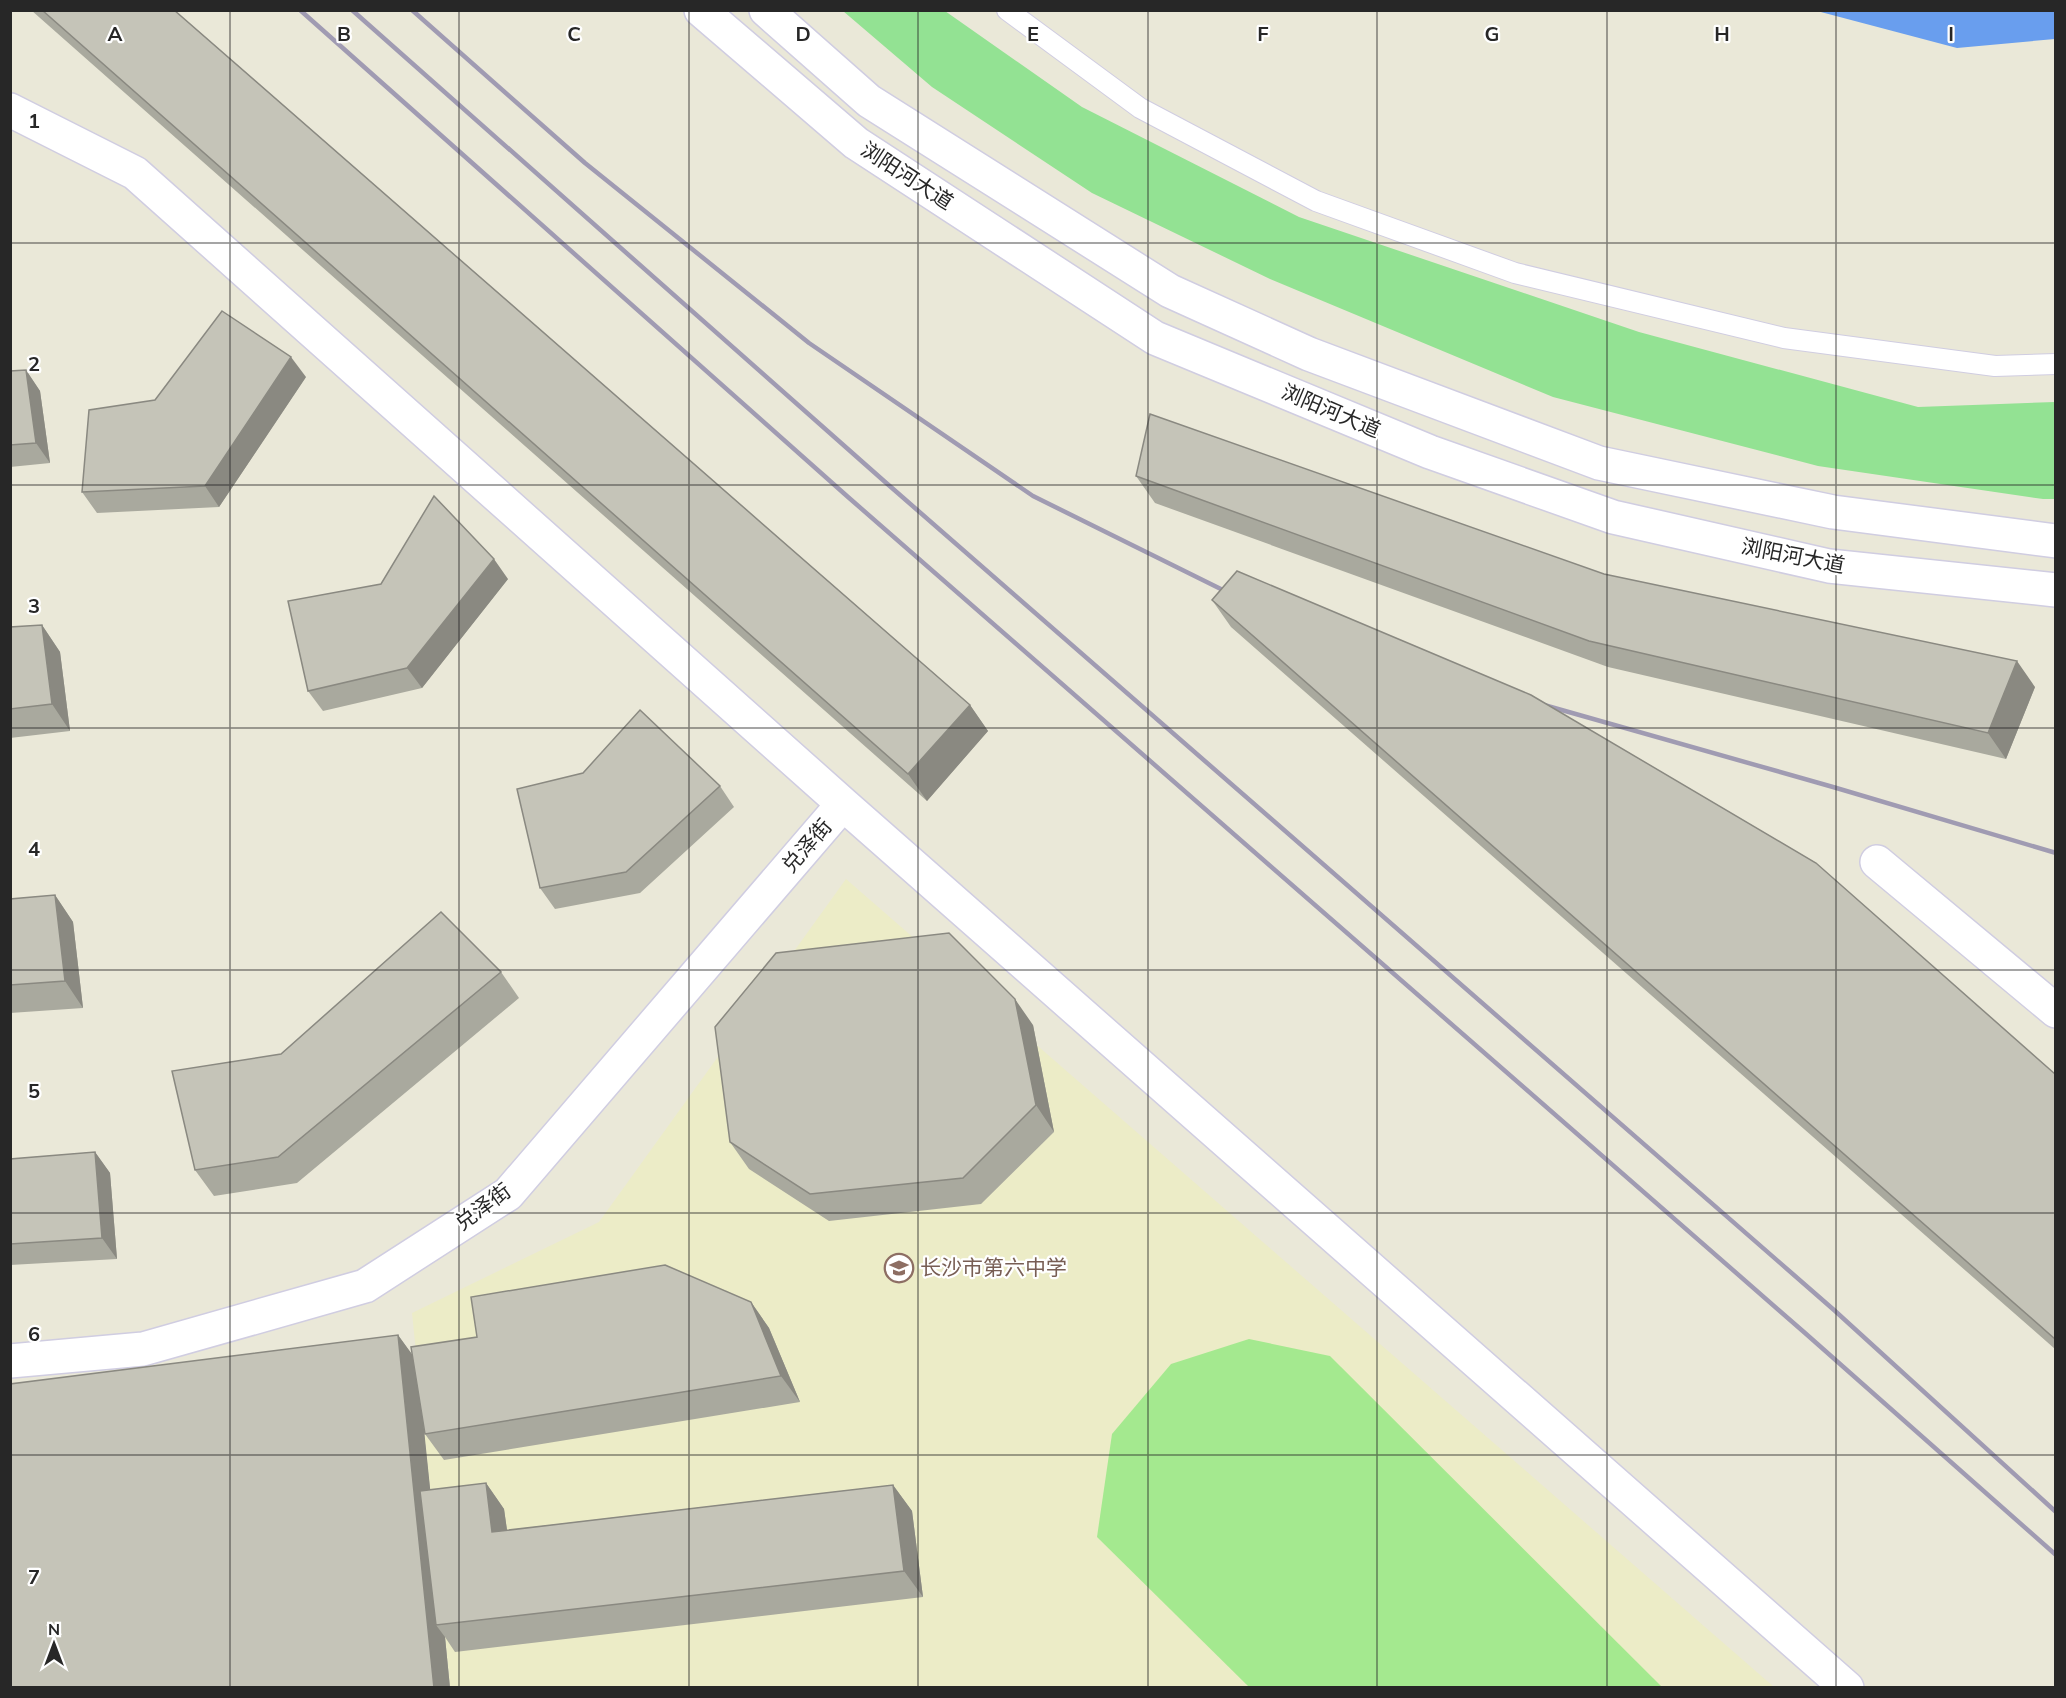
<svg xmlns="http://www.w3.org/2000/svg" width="2066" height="1698" font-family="Mulish,'Noto Sans SC',sans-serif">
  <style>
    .education { fill: #ececc7 }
    .green { fill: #93e293 }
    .pitch { fill: #a4e98f }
    .water { fill: #699eee }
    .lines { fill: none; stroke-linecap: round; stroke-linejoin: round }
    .service-casing { stroke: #d0cde1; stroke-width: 22 }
    .minor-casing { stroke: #d0cde1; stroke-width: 36 }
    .secondary-casing { stroke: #d0cde1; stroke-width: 36 }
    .service { stroke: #fff; stroke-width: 20 }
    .minor { stroke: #fff; stroke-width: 33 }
    .secondary { stroke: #fff; stroke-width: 33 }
    .rail { stroke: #a09bb2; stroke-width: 4.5 }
    .wall { fill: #a9a99e }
    .shaded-wall { fill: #8a8981 }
    .building { fill: #c5c4b8; stroke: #8a8981; stroke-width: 1.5 }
    .grid { fill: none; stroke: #272727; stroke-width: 1.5; stroke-opacity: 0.55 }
    .labels { text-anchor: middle; stroke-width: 4.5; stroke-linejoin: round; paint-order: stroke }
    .street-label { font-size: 21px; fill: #272727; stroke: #fff }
    .education-label { font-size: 21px; fill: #785e54; stroke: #fff; text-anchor: start }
    .grid-label { font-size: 20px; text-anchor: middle; font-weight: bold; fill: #272727; stroke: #fff; stroke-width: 4.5; stroke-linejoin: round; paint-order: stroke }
  </style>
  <rect width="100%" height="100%" fill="#eae8d8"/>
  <path class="education" d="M846,879l928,808h-1324l-38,-374 187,-91z"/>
  <path class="green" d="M843,11h102l137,96 217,110 340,115 279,75 137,-5v97h-12l-225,-33 -265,-69 -283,-118 -178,-86 -160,-106z"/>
  <path class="pitch" d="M1249,1339l81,17 332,331h-413l-152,-150 15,-103 59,-70z"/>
  <path class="water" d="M1817,11h238v28l-98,9z"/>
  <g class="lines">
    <g class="service-casing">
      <path id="service" d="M1007,10l133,98 176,93 199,72 269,65 211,28 61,-2"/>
    </g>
    <g class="minor-casing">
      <path id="minor" d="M10,110l125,63 708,631 1004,884
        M1877,862l179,149
        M10,1361l133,-12 222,-63 143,-92 335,-390"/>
    </g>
    <g class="secondary-casing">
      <path id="secondary" d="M701,10l155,133 299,195 275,114 183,65 216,49 227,24
        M766,10l103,91 301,190 139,63 290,109 234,49 223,29"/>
    </g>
    <use href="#service" class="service"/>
    <use href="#minor" class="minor"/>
    <use href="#secondary" class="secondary"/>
    <path class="rail" d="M300,10l548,487 957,836 251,222
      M352,10l532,471 950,829 222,202
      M412,10l173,153 224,180 224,153 204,101
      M1537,703l296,84 223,66"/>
  </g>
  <path class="wall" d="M31,10h143l796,695 18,26 -61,70z
    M26,370l14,21 10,72 -40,4v-96z
    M306,377l-87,130 -122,6 -15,-21z
    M1136,476l468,98 431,113 -29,72 -398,-92 -453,-164z
    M508,579l-86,109 -99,23 -15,-20 73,-107z
    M1212,600l843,474v275l-824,-722z
    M42,625l18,27 10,79 -60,7v-111z
    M720,786l14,21 -94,86 -85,16 -15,-21z
    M55,895l18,27 10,86 -73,5v-114z
    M501,972l18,26 -222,185 -83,13 -19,-26 86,-116z
    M1033,1025l21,107 -73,72 -152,17 -80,-52 -19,-27z
    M95,1152l15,21 7,86 -107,6v-106z
    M751,1302l18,26 31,74 -356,58 -19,-26 -3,-19 8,75 56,-7 18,26 3,21 386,-45 19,26 11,86 -468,55 -10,-15 5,51h-440l388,-353 14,20z"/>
  <path class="shaded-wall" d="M291,357l15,20 -87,130 -14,-21z
    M26,370l14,21 10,72 -14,-20z
    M494,559l14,20 -86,109 -15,-20z
    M42,625l18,27 10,79 -18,-27z
    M2017,661l18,26 -29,72 -18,-26z
    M970,705l18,26 -61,70 -19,-27z
    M55,895l18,27 10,86 -18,-27z
    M1015,999l18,26 21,107 -18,-27z
    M95,1152l15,21 7,86 -15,-21z
    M751,1302l18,26 31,74 -19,-26z
    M398,1335l19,26 27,263 -8,1 9,12 5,51h-16z
    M486,1483l18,26 7,49 -19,-26z
    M893,1485l19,26 11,86 -19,-26z"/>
  <path class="building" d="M42,10h132l796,695 -62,69z
    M222,311l69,46 -86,129 -123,6 7,-82 66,-10z
    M26,370l10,73 -26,2v-74z
    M1150,414l454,160 413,87 -29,72 -399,-92 -453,-165z
    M434,496l60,63 -87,109 -99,23 -20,-90 93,-17z
    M1237,571l294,124 285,168 239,211v265l-843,-739z
    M42,625l10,79 -42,5v-82z
    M640,710l80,76 -94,86 -86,16 -23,-99 66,-16z
    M55,895l10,86 -55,4v-86z
    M441,912l60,60 -223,185 -83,13 -23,-99 109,-17z
    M949,933l66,66 21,106 -73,73 -153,16 -80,-52 -15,-115 61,-74z
    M95,1152l7,86 -92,6v-85z
    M665,1265l86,37 30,74 -356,58 -14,-87 66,-10 -6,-40z
    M398,1335l36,353h-424v-304z
    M486,1483l6,49 401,-47 11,86 -468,54 -16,-134z"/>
  <path class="grid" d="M230,10v1678M459,10v1678M689,10v1678M918,10v1678M1148,10v1678M1377,10v1678M1607,10v1678M1836,10v1678M10,243h2046M10,485h2046M10,728h2046M10,970h2046M10,1213h2046M10,1455h2046"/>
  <defs>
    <g id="school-ring" transform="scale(1.5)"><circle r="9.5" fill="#fff" stroke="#8d6e63" stroke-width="1.5"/><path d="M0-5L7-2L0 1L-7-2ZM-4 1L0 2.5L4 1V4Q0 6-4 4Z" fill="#8d6e63"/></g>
  </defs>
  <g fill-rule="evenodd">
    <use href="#school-ring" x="899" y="1268"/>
  </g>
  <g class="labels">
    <g class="street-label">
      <text transform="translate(907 176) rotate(33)" y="7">浏阳河大道</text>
      <text transform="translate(1331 411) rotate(23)" y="7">浏阳河大道</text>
      <text transform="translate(1793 556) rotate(11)" y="7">浏阳河大道</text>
      <text transform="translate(807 846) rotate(-49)" y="7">兑泽街</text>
      <text transform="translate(483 1207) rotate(-36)" y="7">兑泽街</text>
    </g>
    <g class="education-label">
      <text x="920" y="1275">长沙市第六中学</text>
    </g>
  </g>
  <g class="grid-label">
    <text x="115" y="41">A</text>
    <text x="344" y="41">B</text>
    <text x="574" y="41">C</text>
    <text x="803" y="41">D</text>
    <text x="1033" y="41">E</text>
    <text x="1263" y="41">F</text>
    <text x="1492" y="41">G</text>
    <text x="1722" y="41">H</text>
    <text x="1951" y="41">I</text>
    <text x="34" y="128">1</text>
    <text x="34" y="371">2</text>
    <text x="34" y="613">3</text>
    <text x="34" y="856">4</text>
    <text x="34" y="1098">5</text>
    <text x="34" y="1341">6</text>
    <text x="34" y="1584">7</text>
  </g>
  <rect width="2066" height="1698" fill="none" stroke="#272727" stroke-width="24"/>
  <g transform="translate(54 1644)" stroke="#ffffff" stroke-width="4.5" paint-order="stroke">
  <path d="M0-4.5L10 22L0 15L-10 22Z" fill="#272727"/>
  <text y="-9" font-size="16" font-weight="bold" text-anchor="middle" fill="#272727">N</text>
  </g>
</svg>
